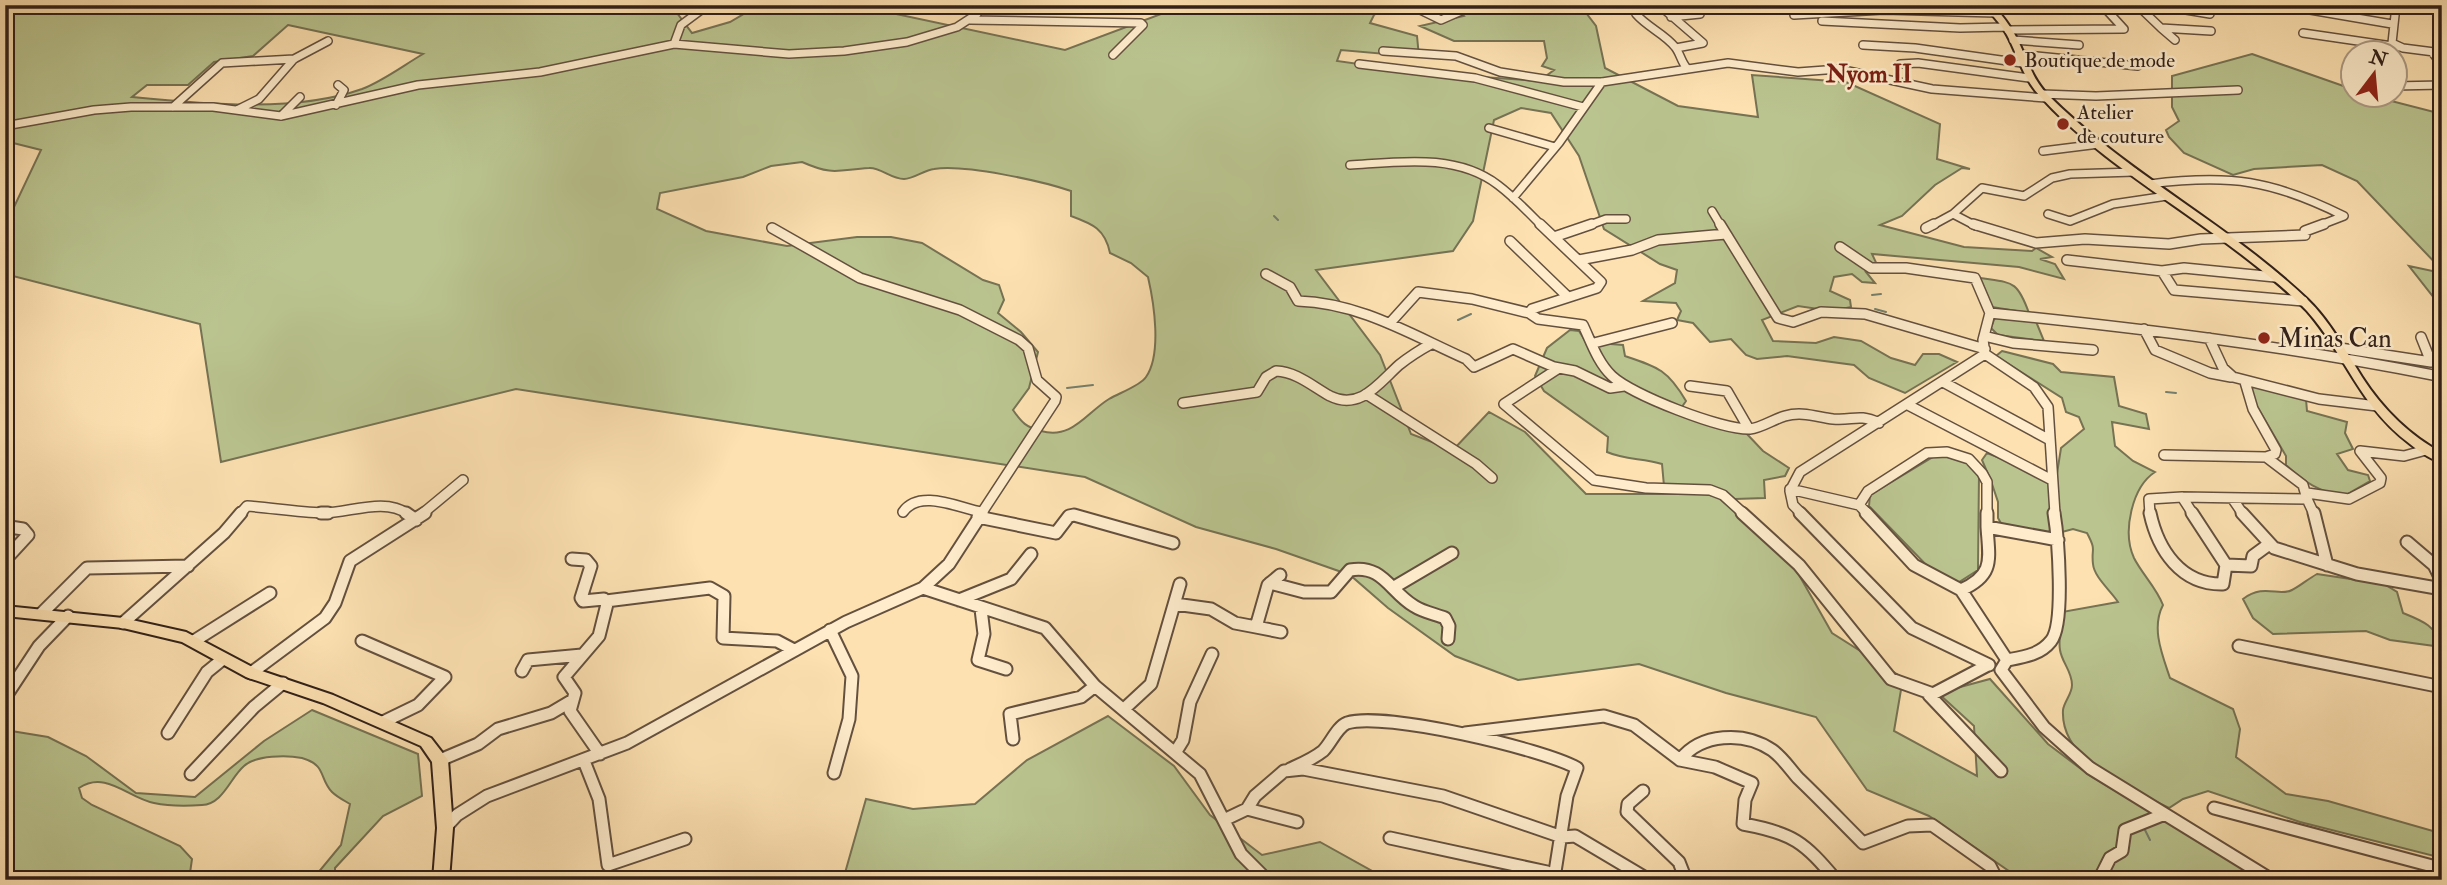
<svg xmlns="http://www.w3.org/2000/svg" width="2447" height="885" font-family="'IM FELL Double Pica',serif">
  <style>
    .green { fill: #bac48f; stroke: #767254; stroke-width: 2; fill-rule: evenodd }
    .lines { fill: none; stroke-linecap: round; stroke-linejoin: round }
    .stream { stroke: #747f6e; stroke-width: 2 }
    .minor-far2-casing { stroke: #64503f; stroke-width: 10 }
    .minor-far1-casing { stroke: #64503f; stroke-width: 12 }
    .minor-casing { stroke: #64503f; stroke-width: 15 }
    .major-casing { stroke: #312019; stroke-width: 4 }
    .minor-far2 { stroke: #feeccc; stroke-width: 7 }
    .minor-far1 { stroke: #feeccc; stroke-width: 9 }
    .minor { stroke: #feeccc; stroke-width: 11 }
    .major { fill: #fde1b1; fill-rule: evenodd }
    .poi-dot { fill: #8f2418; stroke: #feeccc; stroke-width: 2.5 }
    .labels { text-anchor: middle; stroke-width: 5; stroke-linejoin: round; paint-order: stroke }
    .far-poi-label { font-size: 21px; fill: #312019; stroke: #feeccc; text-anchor: start }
    .far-quarter-label { font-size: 24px; font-weight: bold; fill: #7a1f14; stroke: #feeccc }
    .poi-label { font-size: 26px; fill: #312019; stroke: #feeccc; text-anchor: start }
  </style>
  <rect width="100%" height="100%" fill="#fde1b1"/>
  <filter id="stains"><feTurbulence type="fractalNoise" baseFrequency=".00286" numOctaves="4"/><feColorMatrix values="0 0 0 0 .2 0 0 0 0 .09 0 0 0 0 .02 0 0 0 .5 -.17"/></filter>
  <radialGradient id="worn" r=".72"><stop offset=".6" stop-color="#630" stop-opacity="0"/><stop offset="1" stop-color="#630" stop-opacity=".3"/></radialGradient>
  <path class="green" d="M5,5h666l21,28 38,-11 29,-17h95l211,45 120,-45h205l-16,10 -4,8 47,13 2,21 -78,-7 -4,11 86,12 116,8 15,-11 -12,-4 5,-8 -3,-17h-90l-34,-15 44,-10 -10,-11h126l16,21 9,42 73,38 80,11 -6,-42 94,7 94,42 -3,35 33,10 -8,-1 -27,17 -33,31 -22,9 84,22 68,4 4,-3 16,9 -12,2 15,5 9,15 -45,-12 -147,-13 8,17 -14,1 9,11 -13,-1 -10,-8 -18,3 -4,14 20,9 1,7 -19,4 -34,-5 -36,14 11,21 43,2 18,-6 27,4 30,17 24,7 8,-11h16l18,8 -52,31 -36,-15 -15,-13 -67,-9 -30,3 -11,-4 -15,-16 -21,3 -17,-19 -16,-3 4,-9 -5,-8 -33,-2 32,-18 2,-13 -17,-6 -56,-35 -25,-73 -28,-43 -30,-5 -27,12 -21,101 -20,30 -137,19 64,85 31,79 42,16 36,-38 36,20 61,62h120l31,8 41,36 54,95 71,45 -9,53 83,45 -3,-50 -36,-33 52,-14 58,65 41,31 142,85 36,17 -245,3 -93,-64 -62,-26 -51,-73 -90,-24 -87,-29 -121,16 -63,-24 -67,-48 -38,-33 -74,-26 -80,-22 -111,-50 -569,-88 -295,73 -21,-138 -195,-50v-48l36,-76 -36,-9zM288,25l135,29c-19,11 -40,27 -61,35 -68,24 -159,15 -230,8l15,-12h41l26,-23 39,-6zM802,162c32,14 35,8 67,6 11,-1 22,11 35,11 10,0 20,-9 30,-10 30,-5 108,12 137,22v25c22,8 34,13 39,37l21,10 17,14c6,26 14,77 -2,100 -6,9 -27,16 -37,22 -23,14 -37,41 -68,32 -15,-4 -19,-8 -28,-21l16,-22 9,-36 -17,-20 -23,-19 6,-13 -5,-15 -16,-5 -61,-37 -31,-6h-34l-70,9 -81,-15 -49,-22 3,-16 83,-16 28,-11z
    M2252,54l100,35v5l16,1 74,19v156l-85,-89 -35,-16 -68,4 -21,6 -49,-22 -15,-16 -3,-7 13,-9 -7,-14v-31z
    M2409,266l33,7v35z
    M1980,278c33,5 37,2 49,35l-37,-6z
    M1995,317l40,2 9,22 -46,-6 -7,-7z
    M1570,330l9,1 7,11 37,3 2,11c33,11 43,14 61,45l-9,13 69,19 17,18 26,17 -4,8 -21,4 1,18 -30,1 -71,-13 -2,-22c-20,-6 -37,-4 -55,-12l1,-15 -64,-46 -9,-15 12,-28z
    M2002,351l51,13 8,8 53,5 5,29 27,8 3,15 -37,-7 3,24 18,15 22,11c-23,15 -33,60 -21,86 8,16 22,29 29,47 -12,23 -1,49 7,73l63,31 7,20 -4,28 50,37 42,7 112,32 2,25 -142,-36 -92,-31 -25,8 -14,9c-38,-19 -109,-46 -106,-98 1,-8 9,-16 9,-25 0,-14 -10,-22 -12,-35 -2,-11 2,-27 2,-38l56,-10c-7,-11 -24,-25 -25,-38 -2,-17 4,-12 -6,-31l-14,-4 -22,6 -49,-10 -4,-7v-16l-7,-21 -9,-21 5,-7 69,27 5,-32 23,-19 -5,-12 -13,-5 -4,-14 -66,-42z
    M2250,385l56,14 1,12 40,11 -2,11 8,16 -16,5 11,16 20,5 2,6 -26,15c-25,-4 -40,-14 -58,-31v-9l-32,-55z
    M1938,454l33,10 8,9 -1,97 -22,14 -20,-9 -67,-69 1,-11z
    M2317,574l67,10 13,8 6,21c20,8 33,13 39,34l-52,-7 -24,-9 -93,3 -20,-16 -10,-19c21,-16 36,-2 49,-9 8,-4 16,-11 25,-16z
    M312,710l106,44 4,42 -39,20 -48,52v12h-23l29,-35 9,-41c-5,-3 -13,-7 -18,-12 -13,-13 -5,-27 -30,-34 -15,-3 -46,-3 -58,8 -14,12 -21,38 -42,39 -14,1 -34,1 -48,-2 -26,-5 -48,-33 -75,-15l3,10 10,7 88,41 12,13 -3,21h-184v-150l43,7 38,19 50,37 59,4 69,-56z
    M1108,716l66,50 36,49 52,40 58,-13 56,31 20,7h-553l23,-81 47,10 62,-5 52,-44z"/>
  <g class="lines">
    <path class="stream" d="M1274,216l4,4
      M1872,295l9,-1
      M1875,309l11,3
      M1458,320l13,-6
      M1067,388l26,-3
      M2166,392l10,1
      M2143,826l7,14"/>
    <g class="minor-far2-casing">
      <path id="minor-far2" d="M1410,5l31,15 34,-15
        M1659,5l44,38 -27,5
        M2137,5l24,23 50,3
        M2156,5l54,9
        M2280,5l112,19
        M2396,6l-4,37 11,5 39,5
        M981,7l82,-2
        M1771,7l20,-2
        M1636,14c11,13 29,20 39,33 5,6 6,14 11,20
        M1794,15l90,-5 111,3
        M1671,17l29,-3 -6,-9
        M970,20l171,3 2,2 -30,30
        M1822,21l138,7 45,-1
        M2161,28l14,12
        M2008,30l116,-1 -22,-24
        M2303,33l96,14
        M2013,40l66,5
        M674,44l7,-19 27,-20
        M1863,45l52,3 107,15
        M1383,51l73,5 44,16 64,10h38l126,-19 70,9 41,-3 93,20 114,9
        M2432,52l10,13
        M2018,54l120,12
        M1359,64l116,14 108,29
        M1900,64l18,-1 111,15
        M2394,86l48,-1
        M2042,94l54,2 142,-6
        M336,105l8,-15 -6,-5
        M173,107l49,-44 72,-4
        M237,110l22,-11 35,-40 34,-18
        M281,116l19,-19
        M5,126l89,-16 37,-3h82l68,9 137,-31 122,-13 134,-28 115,10 55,-3 63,-9 50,-15 20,-13 4,-9
        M1489,128l66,19
        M2043,151l56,-7
        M1350,165c49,-3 106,-12 148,20 16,12 30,27 44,41
        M2150,184c80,-10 122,-4 194,32l-26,10
        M1513,198l46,-55 43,-61
        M1712,211l9,15
        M2048,214l22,7 43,-17 54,-8
        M1587,226l19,-7h20
        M1931,226l22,-12
        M1976,226l-23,-12 29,-26 42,8 28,-18 18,-4 64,-2"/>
    </g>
    <g class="minor-far1-casing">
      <path id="minor-far1" d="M1720,224l58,94 15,4 28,-10 44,2 120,35
        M1973,224l63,19 49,-4 84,5 32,-5 104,-4v-4l19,-7
        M772,228l88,50 100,32 59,30 9,8 9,32 19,17 -1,4 -74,113
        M1926,228l8,-4
        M1554,237l38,-13
        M1510,241l58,56
        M1840,247l31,21h35l69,10 15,35 -7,27 2,14 49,33 14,20 7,107
        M1579,260l53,-10 26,-10 68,-6
        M2067,260l95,11 22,-3 91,9
        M2162,271l12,19 129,11
        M1266,274l24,13 8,14c62,2 112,33 168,58l8,8 39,-18 41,18 21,4 35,17 14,-2
        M1529,313l3,-4 65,-21 4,-6 -61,-58
        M1990,313c149,15 296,33 443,62
        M1390,323l28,-31 54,7 57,14 9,6 45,6c8,17 15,38 29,51 20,19 110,54 138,53 11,-1 24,-10 35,-13 17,-5 32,1 48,3 20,2 25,-6 46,4
        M2144,329l11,21 55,23 21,4
        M1984,336l29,7 80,7
        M2209,338l14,30 10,9 86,22 58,7
        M1594,343l78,-20
        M2340,348l91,14 -10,-25
        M1559,368l-55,36 90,76 52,8 64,2 13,5 21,19
        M1943,382l105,57
        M1690,386l37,5 22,38
        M1366,394l110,70 16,14
        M1183,403l74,-11 9,-15 10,-6c21,1 36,15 54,25 30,15 49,-13 69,-31 10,-8 21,-15 32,-21
        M1908,405l142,74
        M2164,455l102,2 9,-3 1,-4 -23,-41 -8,-27
        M1790,489l69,16 9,9
        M2307,493l42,6 31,-16 1,-5 -21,-27 44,5 22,-6
        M2182,497l125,2 -4,-14 -37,-28
        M2182,497l11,17
        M2232,498l11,16
        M2307,499l7,15
        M1859,505l9,-14 59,-38 20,-1 22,7 13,14 5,9v32
        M903,512c16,-23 54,-5 78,0
        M240,514l7,-8c25,2 51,6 76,7 27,0 61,-16 85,1
        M422,514l41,-34
        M1802,514l-9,-9 -3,-14 10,-19 185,-118
        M2150,514l-1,-15 33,-2"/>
    </g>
    <g class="minor-casing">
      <path id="minor" d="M321,513h7
        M406,513l10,7
        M1742,513l57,52 92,114 42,15 55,-29
        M1800,513l112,115 77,37
        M1866,513l48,52 47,25c34,-15 28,-31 26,-63l71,13
        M1987,513v14
        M2054,513c4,24 11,111 -3,128 -11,14 -28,16 -44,19l-6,10 43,57 46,41 177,109 10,3
        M2150,513c8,37 31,72 73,71l3,-19 -34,-52
        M2242,513l32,35 83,26 85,15
        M2314,513l13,52
        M978,517l78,16 13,-17 5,-1 99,28
        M2407,542l27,23 8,16
        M572,559l14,1 5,6 -10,32 2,3 21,-2 3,5 -8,32 -35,41 11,16 -5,18 30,43
        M5,560l23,-25 -5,-6 -13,-2
        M2226,565l25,1 2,-10 15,-11
        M1270,583l34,9h27l19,-22c33,-6 40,22 64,36 9,6 21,8 31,12l4,8 -1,13
        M1396,586l56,-33
        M923,588l122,40 50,58 105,88 41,80 26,26
        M1961,590l46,70
        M959,600l52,-21 20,-25
        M606,601l104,-13 14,8 -1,42 54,3 17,9
        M1175,604l36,5 24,14 21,4 12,-42 12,-10
        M981,609l3,25 -6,26 28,9
        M42,613l45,-45 101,-2
        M123,623l101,-90 17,-20
        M1256,627l25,5
        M830,630l22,46 -3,43 -15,54
        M194,641l76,-48
        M362,641l83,36 -27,28 -35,17
        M2239,646l203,41
        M522,671l6,-11 54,-5
        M251,673l74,-55 10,-15 15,-42 75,-48
        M1929,695l72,76
        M6,696l33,-50 29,-30
        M1124,709l27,-25 29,-100
        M168,733l39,-61 16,-13
        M1465,733l139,-17 30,9 46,35 35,7 37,16 -7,17 -2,24c50,9 61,18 93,56
        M1013,739l-3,-25 71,-17 14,-11
        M1175,753l8,-13 7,-38 22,-48
        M440,760l38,-16 20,-15 53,-16 22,-13
        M1680,760c21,-27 64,-29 92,-10 10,7 18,19 26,28 22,21 43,43 65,65l45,-17 24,-1 58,41 4,8 -2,6
        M584,761l15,38 9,66 77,-26
        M1290,769c11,-5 23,-10 33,-18 8,-8 14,-24 24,-28 36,-12 196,26 230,45l-10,28 -13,82 -7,-6 -157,-34
        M191,774l63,-67 29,-24
        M1643,791l-15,13 -1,8 52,50 7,18
        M2214,808l222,59
        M1247,809l50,13
        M1226,819l21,-10 8,-13 29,-25 19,-2 140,27 119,41 13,-1 74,44
        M445,828l12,-13 30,-19 140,-53 219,-121 77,-34 26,-24 33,-51
        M2099,880l11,-22 12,-7 3,-21 40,-16"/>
    </g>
    <g class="major-casing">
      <path id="major" d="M1984,5h9c8,9 16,19 22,30 11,20 16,43 33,60 78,78 179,128 259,204 23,22 38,51 55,78 20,31 47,58 80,76v10c-12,-4 -22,-11 -32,-19 -51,-38 -64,-89 -103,-133 -17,-18 -37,-34 -56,-49 -70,-56 -152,-100 -212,-167 -16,-17 -21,-40 -32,-60 -6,-11 -15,-20 -23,-30z
        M5,606l118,12 63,14 70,37 77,26 98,43 17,22 5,68 -4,52h-16l4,-52 -5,-66 -11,-16 -98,-43 -77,-26 -64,-35 -59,-14 -118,-12z"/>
    </g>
    <use href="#minor-far2" class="minor-far2"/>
    <use href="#minor-far1" class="minor-far1"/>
    <use href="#minor" class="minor"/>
    <use href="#major" class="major"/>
  </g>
  <g class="poi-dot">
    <circle cx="2010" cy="60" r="7"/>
    <circle cx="2063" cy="124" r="7"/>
    <circle cx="2264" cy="338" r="7"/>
  </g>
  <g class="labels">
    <g class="far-poi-label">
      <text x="2024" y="67">Boutique de mode</text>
      <text x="2077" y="119">Atelier<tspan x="2077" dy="24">de couture</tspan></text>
    </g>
    <g class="far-quarter-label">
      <text x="1869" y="82">Nyom II</text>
    </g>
    <g class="poi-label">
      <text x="2278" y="347">Minas Can</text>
    </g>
  </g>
  <rect width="2447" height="885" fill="none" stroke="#fde1b1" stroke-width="28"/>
  <rect x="7" y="7" width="2433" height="871" fill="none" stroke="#312019" stroke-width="3.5"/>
  <rect x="14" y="14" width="2419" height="857" fill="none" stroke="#312019" stroke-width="2"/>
  <g transform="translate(2374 74) rotate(16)"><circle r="33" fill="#feeccc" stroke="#ac9a84" stroke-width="2"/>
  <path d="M0-5L12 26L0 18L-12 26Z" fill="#8f2418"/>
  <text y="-10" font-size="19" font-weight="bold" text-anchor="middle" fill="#312019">N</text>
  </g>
  <rect width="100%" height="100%" filter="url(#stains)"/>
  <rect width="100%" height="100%" fill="url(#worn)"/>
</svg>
